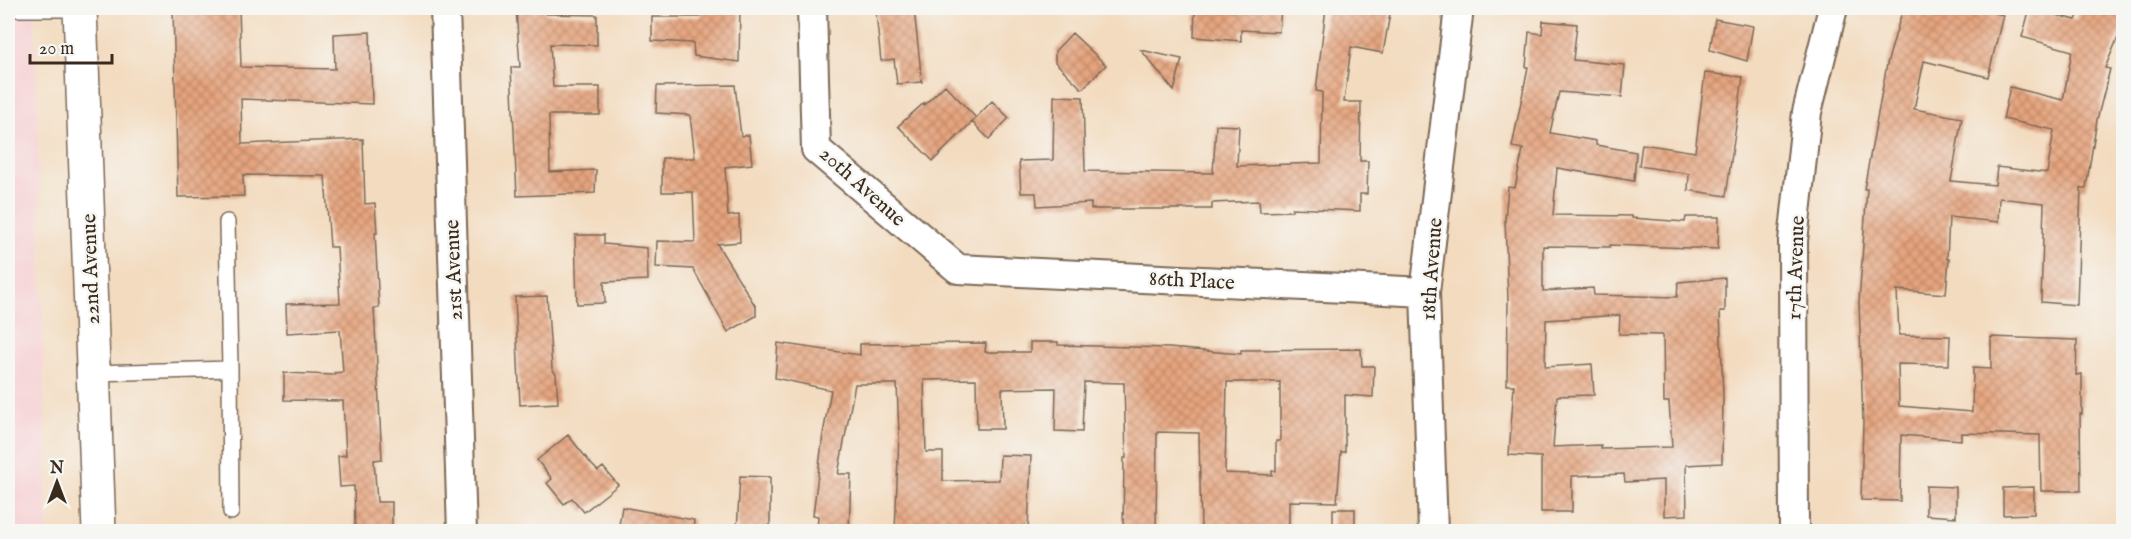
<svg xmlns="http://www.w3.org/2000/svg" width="2131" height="539" font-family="'IM FELL English',serif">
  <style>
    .built { fill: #f7cfd3 }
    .building { fill: url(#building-cross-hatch); fill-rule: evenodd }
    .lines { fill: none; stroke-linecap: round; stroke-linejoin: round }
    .service-casing { stroke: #7b6856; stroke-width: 18 }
    .minor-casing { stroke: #7b6856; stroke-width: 32 }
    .tertiary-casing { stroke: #7b6856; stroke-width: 36 }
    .service { stroke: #fff; stroke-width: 15 }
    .minor { stroke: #fff; stroke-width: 28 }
    .tertiary { stroke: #fff; stroke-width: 33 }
    .labels { text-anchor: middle; stroke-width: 5; stroke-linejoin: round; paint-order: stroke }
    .street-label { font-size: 21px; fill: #3b2a1e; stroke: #f6f6f2 }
  </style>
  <defs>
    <pattern id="building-cross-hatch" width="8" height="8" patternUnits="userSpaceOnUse" patternTransform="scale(1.5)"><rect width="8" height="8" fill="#e6a47e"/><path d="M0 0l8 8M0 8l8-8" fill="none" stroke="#bc8667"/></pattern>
  </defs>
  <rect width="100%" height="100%" fill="#f6f6f2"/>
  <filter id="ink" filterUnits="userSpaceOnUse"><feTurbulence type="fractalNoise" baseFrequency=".0167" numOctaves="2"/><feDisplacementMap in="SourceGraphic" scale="12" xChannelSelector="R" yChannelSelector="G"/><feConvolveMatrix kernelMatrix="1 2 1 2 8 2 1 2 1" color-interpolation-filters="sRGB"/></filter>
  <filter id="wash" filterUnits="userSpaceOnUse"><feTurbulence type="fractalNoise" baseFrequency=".008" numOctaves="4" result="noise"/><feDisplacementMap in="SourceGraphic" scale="24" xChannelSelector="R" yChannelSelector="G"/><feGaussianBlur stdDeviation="1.35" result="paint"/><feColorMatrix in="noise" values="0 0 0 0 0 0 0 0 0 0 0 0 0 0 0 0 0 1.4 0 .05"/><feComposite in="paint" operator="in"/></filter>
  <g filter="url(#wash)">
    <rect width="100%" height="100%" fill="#f3dbbf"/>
    <path class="built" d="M8,8h26l14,523h-40z"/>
    <g id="blocks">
      <path class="building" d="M173,8h66l2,59 94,2 -1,-35 36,-2 2,72 -131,-5 1,45 121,-5 2,65 10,-1 2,30h-2l4,75h-5l8,151 -8,1 3,42h15v29h-37l-1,-45 -14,1 -2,-31 8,-1 -3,-54 -59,-1v-27l50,2v-2l9,-1 -3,-42 -53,3 -1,-29 54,-1 -3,-56h-7l-5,-71 -82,-1 1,21 -66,1z
        M516,8h30v6l51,1v30l-47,-1 3,43h47v28h-51l1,57 46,-2 -1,23 -78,3 -6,-129h9z
        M701,8h39l-1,54 -45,-6 -1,-13 -41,-2v-24h49z
        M1195,8h86l-2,24 -38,-2v11l-47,-4z
        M1326,8h65l-8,45 -32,-6 -7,55h17l-1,59h8l-1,33h-7v17l-68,-3v3l-32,1 -1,-11 -47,2v6h-121v-6l-54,3 -1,-13h-15l-2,-32 34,-1 1,-64 29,1 2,74 128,2 3,-48 23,1 -2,40 84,-3 1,-71 -6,-1z
        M1903,8h73l27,7 -15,62 -64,-16 -10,48 48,9 -11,63 44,4 2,-18 50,6 7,-43 -51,-11 7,-32 53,13 9,-49 -50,-14 8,-29 46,12 5,-12h43v15l-19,45 5,1 -13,51 -11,68h-5l-4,117 -36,-3 3,-99 -45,-5 -1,24 -49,-5 -2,42h2l-3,35 -49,-4 2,45 51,1 -1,29 -51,-1 1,42 73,6 1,-44 18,1v-32l86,3 -1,35 6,-1v40h-2l1,77h-40l-1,-56 -79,-2v7l-60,-5 -1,66 -39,-1 2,-78 -4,-120 8,-113h-3l23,-125z
        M914,9l8,73 -25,2 -3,-25 -13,2 -5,-48z
        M1715,19l38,7 -6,35 -37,-11z
        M1543,21l34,3 -4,36 52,5 -3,32 -63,-5 -9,41 46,8v4l40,7 -2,29 -77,-13 -4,47 79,1v2l53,4 1,-5h33l-1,32 -108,-4v2l-67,-1v45l50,-3 1,7 83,2 1,-15 47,-4v33h-5l3,85 -1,67 -36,2 1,50 -23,1v-36l-39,2 -1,-8 -52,2v36h-31v-55l-32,-2 5,-70h-7l1,-84 -3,-82 3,-32 7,1 8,-39 -11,-2 16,-80h-2l3,-35 13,2zM1620,315l-1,19 44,1 1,67h5l3,45 -71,2v-4l-48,2 4,-51 37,-1 -2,-31 -47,3 1,-47z
        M1072,33l34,32 -24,24 -27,-27v-11z
        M1141,50l41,9 -8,32z
        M1705,73l38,4 -17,119 -38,-6 1,-16 -50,-8 3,-22 53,8z
        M735,85l6,51 8,-1 3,29 -27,3 3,49 11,-1 1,27 -23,2 39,63v9l-28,16 -35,-63 -37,-2 1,-26 38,1 -2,-50h-31v-34h33l-5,-43 -34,-2 1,-27z
        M945,85l31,33 -43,43 -35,-35 26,-23v2z
        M992,101l17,17 -20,21 -17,-17z
        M575,235h29v9l43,4 1,32 -44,2 1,21 -28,1z
        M547,296l5,73 4,5 2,29 -38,2 -5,-108z
        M1030,342h28v3l111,3 72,6v-4l120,-1 1,17h12l-1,31 -28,-2v57h-4l-4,50 -48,-1v30h-88l-2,-98 -42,-1 -1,99h-33l1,-73h2l-2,-75 -40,-1 -2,50 -27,-1 1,-43 -54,1 1,40h-26l-1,-50 -52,1 2,72h17v29l56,-1 1,-25 31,1 -3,75h-133l4,-96 -2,-51h-42l-17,90h13l-2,57h-32l1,-15 -5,-1 10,-81 8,-44 -56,-12 3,-35 82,12v-11l126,-1 -1,9h45zM1227,382h53v59h-4v30h-4v4l-47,-2z
        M568,435l24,30 6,6 5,-4 15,18 -34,27 -12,-14 -8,6 -17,-21 5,-4 -15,-19z
        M740,476l30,1v54h-33z
        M1926,486l30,1v30l-30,-2z
        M2034,487v27l-31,1v-27z
        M622,507l72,13 -1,11h-75z
        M1333,509h22v22h-22z"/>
    </g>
  </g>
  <g filter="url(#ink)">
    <use href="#blocks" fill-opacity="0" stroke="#7b6856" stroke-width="1.5"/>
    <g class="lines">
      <g class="service-casing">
        <path id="service" d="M8,9h72
          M230,369l1,143
          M94,373l136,-4 -3,-147"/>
      </g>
      <g class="minor-casing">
        <path id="minor" d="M445,8l17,524
          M812,8l4,141 142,120 467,23
          M1433,532l-8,-240 34,-284
          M1794,532l-1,-291 14,-129 26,-104"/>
      </g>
      <g class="tertiary-casing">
        <path id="tertiary" d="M80,8l19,524"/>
      </g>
      <use href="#service" class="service"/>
      <use href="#minor" class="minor"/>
      <use href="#tertiary" class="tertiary"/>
    </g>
  </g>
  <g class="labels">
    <g class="street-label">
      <text transform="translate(863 186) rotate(42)" y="7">20th Avenue</text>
      <text transform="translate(1795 268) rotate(-88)" y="7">17th Avenue</text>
      <text transform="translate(90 269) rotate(-92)" y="7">22nd Avenue</text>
      <text transform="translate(1431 269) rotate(-86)" y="7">18th Avenue</text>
      <text transform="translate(453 270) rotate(-92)" y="7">21st Avenue</text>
      <text transform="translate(1192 280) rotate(3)" y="7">86th Place</text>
    </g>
  </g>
  <rect width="2131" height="539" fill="none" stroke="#f6f6f2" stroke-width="30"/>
  <g transform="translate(57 482)" stroke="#f6f6f2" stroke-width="4.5" paint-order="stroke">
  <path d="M0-4.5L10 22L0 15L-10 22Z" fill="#3b2a1e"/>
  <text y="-9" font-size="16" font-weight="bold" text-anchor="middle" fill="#3b2a1e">N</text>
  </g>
  <path d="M30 54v9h82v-9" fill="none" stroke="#3b2a1e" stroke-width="3"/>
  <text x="39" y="54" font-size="18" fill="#3b2a1e" stroke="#f6f6f2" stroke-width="4.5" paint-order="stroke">20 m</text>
</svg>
